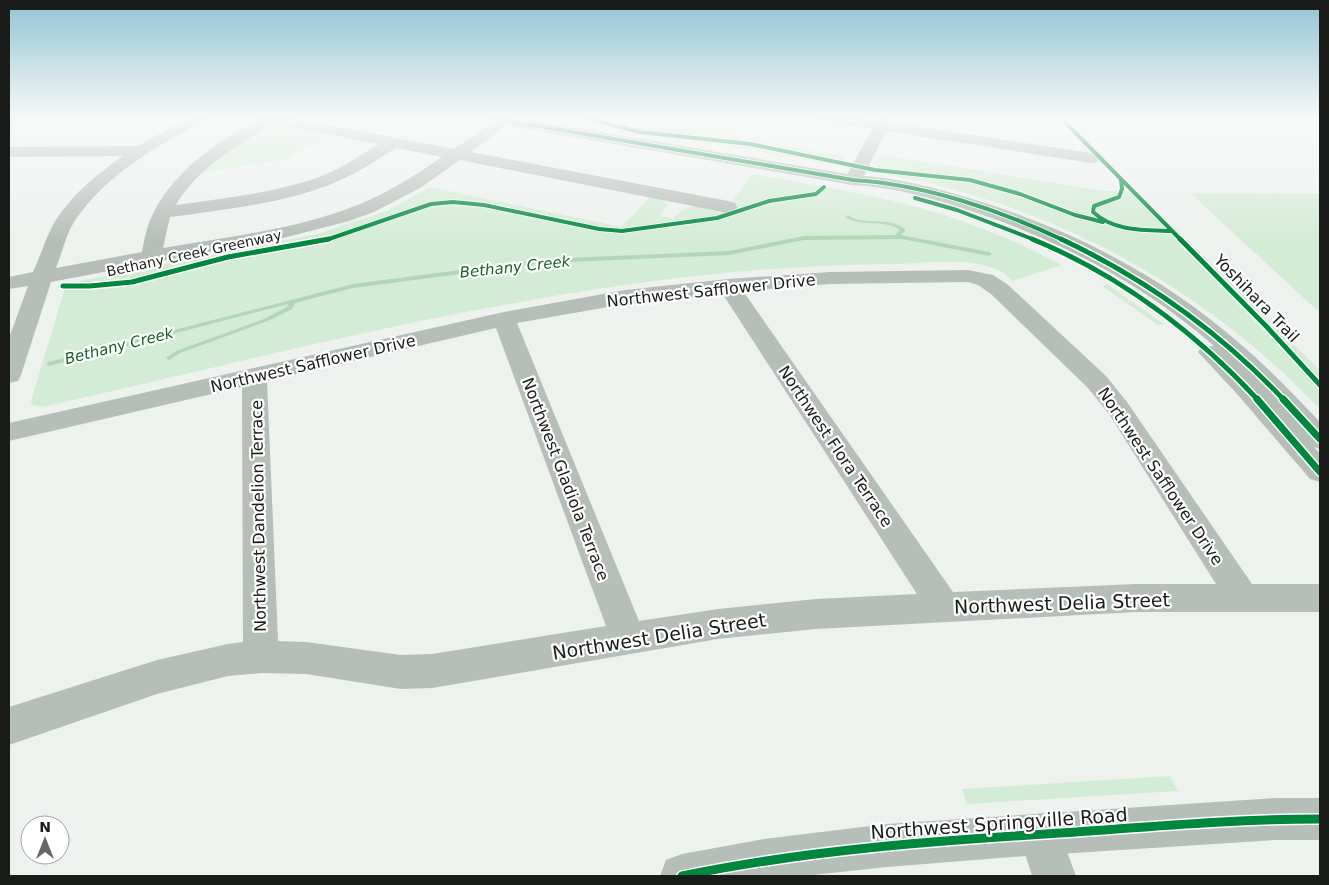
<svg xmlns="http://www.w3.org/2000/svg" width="1329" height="885" font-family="'DejaVu Sans',sans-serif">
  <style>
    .green { fill: #d3ecd6 }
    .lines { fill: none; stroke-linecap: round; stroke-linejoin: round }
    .stream { fill: #b1d7b6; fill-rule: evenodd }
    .minor { fill: #b6beb8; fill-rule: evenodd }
    .tertiary { fill: #b6beb8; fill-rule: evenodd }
    .cycleway-far3-casing { stroke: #fff; stroke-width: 5.5 }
    .cycleway-far2-casing { stroke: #fff; stroke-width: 8 }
    .cycleway-far1-casing { stroke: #fff; stroke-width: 10 }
    .cycleway-casing { stroke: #fff; stroke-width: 12 }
    .cycleway-far3 { stroke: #00873e; stroke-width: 4 }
    .cycleway-far2 { stroke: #00873e; stroke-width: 5 }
    .cycleway-far1 { stroke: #00873e; stroke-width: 7 }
    .cycleway { stroke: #00873e; stroke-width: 9 }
    .labels { text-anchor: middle; stroke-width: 4.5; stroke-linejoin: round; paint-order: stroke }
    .far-street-label { font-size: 14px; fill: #1a1c1a; stroke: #fff }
    .far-water-label { font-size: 15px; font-style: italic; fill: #15622a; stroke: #fff }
    .street-label { font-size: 16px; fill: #1a1c1a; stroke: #fff }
    .near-street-label { font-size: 19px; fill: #1a1c1a; stroke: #fff }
  </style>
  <rect width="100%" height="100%" fill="#eef2ef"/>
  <path class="green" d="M555,117h51l42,7 7,-7h87l-17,19 121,20 -6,7 -9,1z
    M272,123l61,10 -48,26 -90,15 15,-14z
    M881,155l223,36h33l183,179v39c-90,-94 -199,-164 -322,-206 -24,-8 -48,-15 -72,-21 -16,-3 -34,-5 -48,-11l-2,-4z
    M753,174c49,9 100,17 149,29 56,14 109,35 160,62l-50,16c-22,-27 -81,-18 -114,-17 -291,1 -573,79 -855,143l-11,-2 -1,-4 34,-113 10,-6 242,-48 69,-23 44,-24 191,40 30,-31 11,3 5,6 -7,11 13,3c16,-19 31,-12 53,-9z
    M1190,193l130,1v119z
    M1107,284l57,40 -6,1 -56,-39z
    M1170,776l8,15 -211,13 -5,-15z"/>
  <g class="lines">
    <path class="stream" d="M848,215c4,2 7,4 11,5 17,3 33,-2 47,10l-5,5 88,17 3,2 -3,2 -87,-17 -98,1 -75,15 -184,8 -192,25 -58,15 -3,6 -24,12 -88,32 -11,7 -2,-1 -1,-1 1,-1 9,-6 88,-32 23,-12 1,-3 -239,62 -3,-2 3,-2 304,-78 192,-25 184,-8 75,-15 91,-1 5,-5c-16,-11 -37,-3 -54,-12v-2z"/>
    <path class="minor" d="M190,117h19l-3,3c-48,25 -101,55 -132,102 -8,13 -12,31 -18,46l86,-16c2,-11 4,-23 9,-34 20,-45 64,-75 107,-97l-3,-4h30l169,32 47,-32h17l-47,35 257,49 7,2 2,4 -2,4 -7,2 -268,-53 -40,28 -46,24 -25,9 -66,17 -232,44 -30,93 -3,6 -9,2v-45l19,-52 -19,3v-12l24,-5c7,-15 12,-32 20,-47 16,-28 44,-51 70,-69l-114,1v-10l129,-1zM274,124l105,20c-18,11 -37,24 -57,32 -47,17 -97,22 -146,29 20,-36 63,-61 98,-81zM396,148l46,9c-26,18 -53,35 -82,47 -60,25 -133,33 -197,44l7,-31c55,-8 114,-13 166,-35 22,-9 41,-22 60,-34z
      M815,117h37l25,4 2,-4h14l-2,6 200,30 6,1 2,4 -2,4 -6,1 -205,-32 -24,49 -3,4 -6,1 -6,-1 -3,-4 28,-51 -49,-7 -5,-2z
      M968,270l25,5 14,9 99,92 21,26 125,182h68v28h-184l-320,17 -98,10 -286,49 -31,1 -95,-15 -45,-1 -33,3 -71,18 -148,51v-38l148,-47 71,-16 15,-2 -1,-255 -233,54v-18l495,-111 121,-22 103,-11 102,-7zM968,282l10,3 13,9 97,94 21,26 107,170h-80l-183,8 -210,-301 87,-7zM722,293l195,301 -101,5 -98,10 -79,12 -122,-298 108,-19zM496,328l110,298 -174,28 -31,1 -95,-13 -28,-1 -11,-260z
      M1040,813l15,6 21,57h-44l-13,-42 6,-15z"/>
    <path class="tertiary" d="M478,117h34l341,58c43,2 84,13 126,26 95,30 185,76 260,142 29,24 55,52 81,79v27l-6,-2 6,7v28l-10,-3 -72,-84 -40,-43 4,-5 12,-1c-72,-63 -158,-108 -249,-137 -37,-12 -73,-22 -112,-24l-367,-63 -5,-2z
      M1275,798h45v42h-45l-263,17 -125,10 -83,9h-144l6,-16 16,-6 82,-15 123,-15z"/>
    <g class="cycleway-far3-casing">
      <path id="cycleway-far3" d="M486,117l367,63c70,4 147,30 210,60
        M582,117l58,15 110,12 125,26 95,10 50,14 55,21 28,7
        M1060,117l121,123
        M1121,180l1,9 -3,8 -25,9 -1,6c22,20 51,18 79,19
        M915,198l42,12 78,30
        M326,240l105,-36 22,-2 31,3 115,24 23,2 95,-13 52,-17 47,-7 8,-7"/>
    </g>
    <g class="cycleway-far2-casing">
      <path id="cycleway-far2" d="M1032,239c86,35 163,93 226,161
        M1061,239c85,40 158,92 223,161
        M1180,239l86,87 54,59
        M63,286h27l42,-4 96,-25 101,-18"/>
    </g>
    <g class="cycleway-far1-casing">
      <path id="cycleway-far1" d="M1257,399l63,73
        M1283,399l37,40"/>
    </g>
    <g class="cycleway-casing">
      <path id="cycleway" d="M682,876c125,-26 251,-35 378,-43 87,-6 173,-14 260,-14"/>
    </g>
    <use href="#cycleway-far3" class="cycleway-far3"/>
    <use href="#cycleway-far2" class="cycleway-far2"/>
    <use href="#cycleway-far1" class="cycleway-far1"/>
    <use href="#cycleway" class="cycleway"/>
  </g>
  <linearGradient id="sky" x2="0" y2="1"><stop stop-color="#92c2d4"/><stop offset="0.49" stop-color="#f7f9f8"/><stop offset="1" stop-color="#f7f9f8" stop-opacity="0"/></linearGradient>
  <rect width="1329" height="241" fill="url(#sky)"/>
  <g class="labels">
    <g class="far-street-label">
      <text transform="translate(194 253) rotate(-12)" y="5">Bethany Creek Greenway</text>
    </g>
    <g class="far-water-label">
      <text transform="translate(515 267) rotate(-6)" y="5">Bethany Creek</text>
      <text transform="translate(119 346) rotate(-14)" y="5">Bethany Creek</text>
    </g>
    <g class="street-label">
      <text transform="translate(711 290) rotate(-6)" y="6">Northwest Safflower Drive</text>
      <text transform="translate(1257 298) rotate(46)" y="6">Yoshihara Trail</text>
      <text transform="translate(313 363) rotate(-13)" y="6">Northwest Safflower Drive</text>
      <text transform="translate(836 446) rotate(56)" y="6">Northwest Flora Terrace</text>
      <text transform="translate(1161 476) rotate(56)" y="6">Northwest Safflower Drive</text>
      <text transform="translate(566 479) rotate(69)" y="6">Northwest Gladiola Terrace</text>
      <text transform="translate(258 516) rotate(-91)" y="6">Northwest Dandelion Terrace</text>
    </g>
    <g class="near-street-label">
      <text transform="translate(1062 603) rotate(-2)" y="7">Northwest Delia Street</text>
      <text transform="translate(659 636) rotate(-9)" y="7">Northwest Delia Street</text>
      <text transform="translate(999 823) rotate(-4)" y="7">Northwest Springville Road</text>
    </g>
  </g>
  <rect width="1329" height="885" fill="none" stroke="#1a1c1a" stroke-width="20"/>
  <g transform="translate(45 840)"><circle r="24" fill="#ffffff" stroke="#a3a4a3"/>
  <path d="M0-4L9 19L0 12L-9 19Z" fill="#646765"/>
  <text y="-8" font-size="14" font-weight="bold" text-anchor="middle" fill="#1a1c1a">N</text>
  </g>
</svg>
